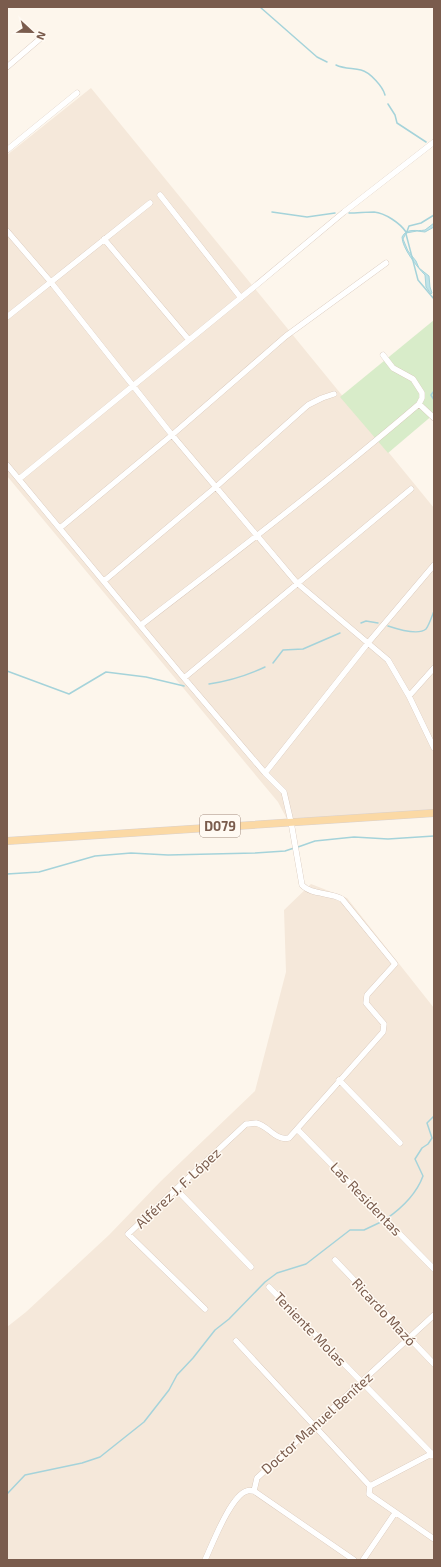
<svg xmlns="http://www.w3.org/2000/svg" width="441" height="1567" font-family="'Exo 2',sans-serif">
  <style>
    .residential { fill: #f5e8da }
    .green { fill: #d8ecc9 }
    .water { fill: #bfe3e8; stroke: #a5d3da }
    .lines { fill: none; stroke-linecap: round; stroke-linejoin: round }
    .stream { stroke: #a5d3da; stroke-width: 1.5 }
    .minor-casing { stroke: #d1beb0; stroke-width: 6 }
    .major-casing { stroke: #dad1cd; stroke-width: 8 }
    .minor { stroke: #fff; stroke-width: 5.5 }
    .major { stroke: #fbd9a5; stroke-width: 7 }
    .labels { text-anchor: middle; stroke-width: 3; stroke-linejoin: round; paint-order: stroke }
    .shield { fill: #fffaf3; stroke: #a28b7f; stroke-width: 1 }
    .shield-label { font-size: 13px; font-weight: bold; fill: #7a5c4d }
    .street-label { font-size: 14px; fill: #7a5c4d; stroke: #fffaf3 }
  </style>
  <rect width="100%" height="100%" fill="#fdf6ec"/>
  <path class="residential" d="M91,88l343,420v307l-145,8 -11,-21 -271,-326v-321z
    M311,884l36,14 87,110v552h-427v-233l19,-15 83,-77 52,-54 94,-90 31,-119 -2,-62z"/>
  <path class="green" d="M434,320v94l-46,39 -48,-56z"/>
  <path class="water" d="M434,223v4l-9,5 -8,-1 -11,2 -3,6 5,12 8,10 3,7 10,8 1,11 2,6 -1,1 -5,-7 -1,-12c-8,-8 -23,-27 -23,-38 5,-10 14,-5 23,-7z"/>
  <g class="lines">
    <path class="stream" d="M260,7l57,50 10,5
      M336,65c8,4 16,3 25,5 9,2 22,17 24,25
      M388,104l7,11 2,8 29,19
      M272,212l35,5 28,-4
      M349,213c8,0 17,-1 25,-1 11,1 26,11 32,20
      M434,215l-13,8 -12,3 -3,8 12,46 16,19
      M434,391l-3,4 3,5
      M361,623l5,-2 12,2
      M388,626c9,3 30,10 38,3 3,-4 6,-13 8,-18
      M273,663l10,-13 20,-1 37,-16
      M7,671l62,23 37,-22 40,5 38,9
      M209,684c20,-3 37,-8 56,-17
      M298,847l17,-6 39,-4 34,2 46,-3
      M7,874l32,-2 56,-16 36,-3 37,2 87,-2 30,-2 9,-3
      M386,1219c16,-11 30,-24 37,-43l-8,-17 7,-11 6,-4 4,-6 -5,-15 7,-7
      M7,1494l18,-19 57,-12 18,-6 44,-35 25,-32 8,-15 16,-17 22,-28 14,-11 36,-37 12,-9 29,-9 44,-34h14l19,-9"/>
    <g class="minor-casing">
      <path id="minor" d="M7,67l35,-30
        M7,150l70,-57
        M160,195l81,103
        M7,231l43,50 122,154 125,148 91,77 21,36 25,52
        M104,239l85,101
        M7,317l143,-114
        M419,404l15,14
        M7,465l177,213 81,95 19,19 7,30 11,63c9,10 28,7 40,14l53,65 -28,31 -1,8 18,21 -1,8 -94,106c-14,3 -20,-12 -33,-15 -2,0 -7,1 -10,1l-118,110 77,75
        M19,479l235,-192 90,-75 90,-70
        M60,528l112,-93 114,-99 100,-73
        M104,581l113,-95 91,-81 14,-7 12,-4
        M141,625c94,-72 188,-144 278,-221l3,-6v-5l-9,-14 -20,-11 -10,-13
        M184,678l227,-189
        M409,696l25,-28
        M265,773l103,-130 66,-78
        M339,1080l61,63
        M297,1129l137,140
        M176,1189l75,78
        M335,1260l99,104
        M269,1287l165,169
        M236,1341l134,145
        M433,1453l-63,33 -1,8 65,45
        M254,1491l3,-13 177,-163
        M254,1491l100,69
        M205,1560c7,-15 26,-65 42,-69 2,-1 4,0 7,0
        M363,1560l32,-47"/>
    </g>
    <g class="major-casing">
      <path id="major" d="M7,841l427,-28"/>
    </g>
    <use href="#minor" class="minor"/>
    <use href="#major" class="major"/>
  </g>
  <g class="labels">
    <rect class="shield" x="200" y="815" width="40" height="22" rx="3"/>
    <g class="shield-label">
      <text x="220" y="831">D079</text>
    </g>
    <g class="street-label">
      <text transform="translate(178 1188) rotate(-43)" y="5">Alférez J. F. López</text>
      <text transform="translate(366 1199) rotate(46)" y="5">Las Residentas</text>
      <text transform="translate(384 1312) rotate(47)" y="5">Ricardo Mazó</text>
      <text transform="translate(310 1329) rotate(46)" y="5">Teniente Molas</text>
      <text transform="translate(317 1423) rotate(-42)" y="5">Doctor Manuel Benítez</text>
    </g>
  </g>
  <rect width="441" height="1567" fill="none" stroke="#7a5c4d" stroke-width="16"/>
  <g transform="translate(32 32) rotate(112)" stroke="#fffaf3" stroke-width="3" paint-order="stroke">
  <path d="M0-3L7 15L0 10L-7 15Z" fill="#7a5c4d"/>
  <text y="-6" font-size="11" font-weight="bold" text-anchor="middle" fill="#7a5c4d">N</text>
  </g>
</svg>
